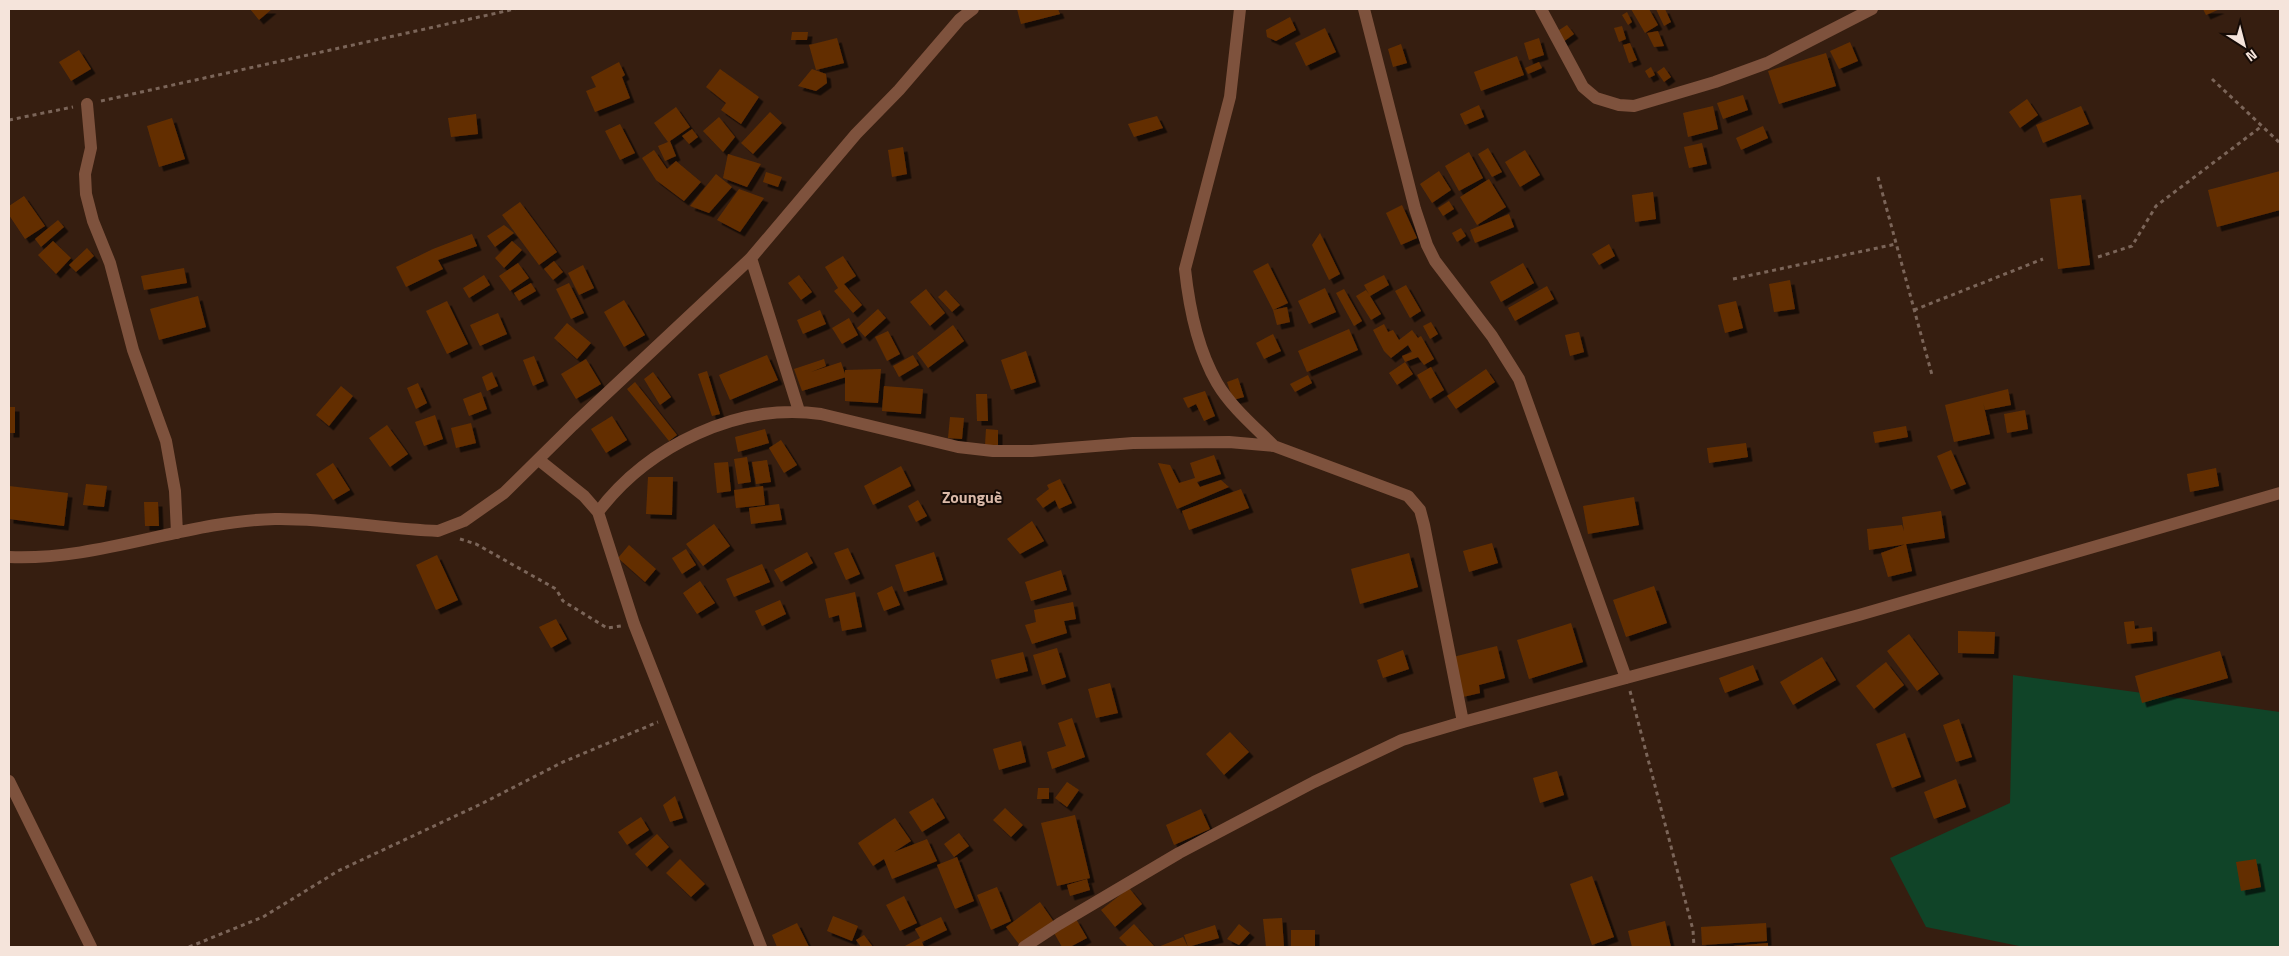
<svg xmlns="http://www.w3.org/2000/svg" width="2289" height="956" font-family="'Titillium Web',sans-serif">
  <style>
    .green { fill: #104428 }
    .building { fill: #632f03; filter: url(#shadow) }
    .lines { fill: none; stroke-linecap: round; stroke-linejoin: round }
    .path { stroke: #7b6559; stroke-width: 3; stroke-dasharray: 4 4; stroke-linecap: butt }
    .minor { stroke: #7e523d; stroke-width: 12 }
    .labels { text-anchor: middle; stroke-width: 4; stroke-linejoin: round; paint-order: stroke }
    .quarter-label { font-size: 16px; font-weight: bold; fill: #dab9a8; stroke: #160b06 }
  </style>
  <defs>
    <filter id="shadow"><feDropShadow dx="4.5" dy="4.5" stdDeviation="0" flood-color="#0009"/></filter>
  </defs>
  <rect width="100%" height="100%" fill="#361e10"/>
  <path class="green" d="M2013,675l267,37v235h-256l-98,-20 -36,-69 120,-55z"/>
  <path class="building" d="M250,9h22l-13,11z
    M1017,9h41l2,5 -39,10z
    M1631,9h18l9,16 -13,8z
    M1656,9h9l6,13 -7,4z
    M2203,9h17l-14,6z
    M1627,12l5,10 -4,3 -6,-10z
    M1290,17l6,13 -20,11 -9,-4 -1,-7z
    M1567,25l7,9 -11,8 -7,-10z
    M1622,26l4,13 -7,3 -5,-14z
    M1325,28l11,24 -30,14 -11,-23z
    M1658,31l6,15 -10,1 -7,-14z
    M792,32h16l-1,8h-16z
    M837,38l7,25 -28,7 -7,-25z
    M1539,38l5,17 -15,5 -5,-17z
    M1850,42l8,19 -19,8 -9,-18z
    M1630,43l7,17 -8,3 -6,-18z
    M1401,44l6,19 -14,4 -5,-18z
    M79,50l12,19 -20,12 -12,-19z
    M1826,53l10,33 -57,18 -11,-33z
    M1517,56l7,19 -43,16 -7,-19z
    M619,62l6,13 -3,2 8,21 -35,14 -9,-21 10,-4 -5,-10z
    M1539,62l3,6 -14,6 -3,-6z
    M1651,67l4,8 -6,3 -4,-7z
    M1664,67l7,10 -7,5 -7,-10z
    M720,69l39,28 -18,27 -20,-14 5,-7 -20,-16z
    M812,69l14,5 1,9 -11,8 -18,-5z
    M1743,95l5,15 -25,9 -6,-16z
    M2027,99l11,16 -18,13 -11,-16z
    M1479,105l5,12 -19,8 -5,-11z
    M1713,106l5,23 -30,8 -5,-24z
    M2081,106l8,18 -46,19 -7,-18z
    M676,107l14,20 -20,14 6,15 -11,5 -7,-15 10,-4 -14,-19z
    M770,112l12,11 -29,31 -12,-11z
    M476,114l2,20 -27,3 -3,-19z
    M1157,116l6,12 -29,9 -6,-13z
    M719,117l16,20 -12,15 -20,-21z
    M172,118l13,41 -26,8 -12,-41z
    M620,124l15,29 -15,7 -15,-29z
    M1763,126l5,12 -27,12 -5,-12z
    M692,129l6,8 -9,7 -7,-8z
    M1702,143l5,21 -18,4 -5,-21z
    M903,147l4,27 -15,3 -4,-27z
    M1488,148l14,24 -10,5 -14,-23z
    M654,150l13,19 9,-8 25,21 -17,19 -28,-21 -14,-22z
    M1525,150l15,25 -20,12 -15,-25z
    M1469,152l14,26 -24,13 -14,-25z
    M728,154l33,10 -14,23 -24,-9z
    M1439,171l12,19 -19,13 -12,-19z
    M2280,171v39l-63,17 -9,-37z
    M766,172l16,5 -4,10 -15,-5z
    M716,174l16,13 -23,26 -19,-7z
    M1489,179l17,28 -29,18 -17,-28z
    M739,189l25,9 -24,34 -23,-12z
    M1653,192l3,27 -21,3 -3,-27z
    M2081,195l9,70 -32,4 -8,-70z
    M24,196l21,30 -20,13 -16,-24v-9z
    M1449,201l5,8 -11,7 -5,-8z
    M520,202l37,50 -18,13 -37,-50z
    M1402,205l15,33 -16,7 -15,-32z
    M1509,214l5,13 -39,16 -5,-13z
    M58,220l6,7 -23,20 -6,-8z
    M504,225l10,8 -19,14 -8,-11z
    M1461,228l5,8 -9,6 -5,-9z
    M1320,233l20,41 -11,6 -17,-35z
    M472,234l5,12 -39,14 5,9 -37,18 -10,-20 37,-18z
    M53,241l18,17 -15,16 -18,-19z
    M512,241l10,9 -18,18 -9,-10z
    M1609,244l6,12 -16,9 -7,-11z
    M87,248l7,8 -18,16 -7,-7z
    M843,256l13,20 -12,8 18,21 -9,8 -19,-22 4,-3 -13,-21z
    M554,261l9,11 -10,8 -9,-11z
    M518,263l11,15 -19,13 -11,-15z
    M1268,263l20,40 -15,7 -20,-39z
    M1523,263l11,20 -33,19 -11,-20z
    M583,265l11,23 -15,7 -11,-22z
    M184,268l3,15 -43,7 -3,-14z
    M484,275l6,10 -21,13 -6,-10z
    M799,275l13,17 -11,8 -13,-17z
    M1384,275l5,10 -19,11 11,18 -10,6 -15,-24 10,-6 3,4 -5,-9z
    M1790,280l5,29 -21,3 -5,-28z
    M531,283l5,8 -17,10 -5,-8z
    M569,283l15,30 -13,6 -15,-30z
    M1406,285l15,26 -11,7 -15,-27z
    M1547,286l7,13 -39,22 -7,-13z
    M1325,288l11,24 -27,12 -11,-23z
    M926,289l19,24 -15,13 -20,-24z
    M1344,289l18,32 -8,5 -18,-33z
    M946,290l14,15 -8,7 -14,-15z
    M198,296l8,31 -47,13 -9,-31z
    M624,300l21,35 -21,12 -20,-35z
    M447,301l21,43 -21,10 -21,-43z
    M1736,301l7,27 -18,5 -7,-28z
    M1287,307l3,15 -13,3 -4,-15z
    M878,309l8,9 -21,19 -8,-9z
    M820,310l6,14 -23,10 -6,-14z
    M498,313l9,21 -27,12 -10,-21z
    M849,318l9,17 -16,9 -10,-16z
    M1431,322l7,12 -8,5 -7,-13z
    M567,323l24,20 -14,16 -23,-21z
    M1384,324l4,8 5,-2 6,10 13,-10 6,8 3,-2 13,23 -10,6 -6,-8 -13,5 -3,-6 10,-4 -4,-7 -17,13 -7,-7 -11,-21z
    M953,325l11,16 -36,27 -11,-15z
    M1349,329l9,21 -51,22 -9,-21z
    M888,331l12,23 -13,7 -12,-24z
    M1579,332l5,20 -14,4 -5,-21z
    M1273,334l8,17 -17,8 -8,-16z
    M1026,351l10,31 -25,8 -10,-30z
    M767,355l11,25 -48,20 -11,-25z
    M913,355l6,10 -20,12 -6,-11z
    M534,356l10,25 -11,5 -10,-26z
    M586,359l15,25 -25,15 -15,-25z
    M824,359l2,7 -15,6 30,-10 5,15 -44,14 -8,-22z
    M1405,362l8,12 -16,11 -8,-12z
    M1431,367l13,23 -14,9 -13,-24z
    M881,369l-3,34 -33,-2v-31z
    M1486,369l9,13 -39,27 -9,-13z
    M707,371l13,43 -8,2 -14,-42z
    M492,372l6,14 -11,5 -5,-14z
    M653,372l18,25 -11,8 -16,-26z
    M1308,375l4,8 -17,9 -5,-8z
    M1238,378l6,19 -11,3 -6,-18z
    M635,382l42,53 -8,6 -42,-52z
    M418,383l9,20 -11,6 -9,-21z
    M341,386l12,10 -24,30 -13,-11z
    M884,386l39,3 -2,25 -39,-3z
    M2008,389l3,16 -26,5 -2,-8 7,32 -36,8 -9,-37z
    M1205,391l10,25 -11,5 -8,-17 -8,4 -5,-10z
    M481,392l6,17 -18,7 -6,-17z
    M976,394h11l1,27h-11z
    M9,407h6v26h-6z
    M2025,410l3,19 -21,4 -3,-19z
    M435,415l8,24 -19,7 -9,-24z
    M612,416l15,24 -21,13 -15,-24z
    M950,417l14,1 -2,21 -14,-1z
    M471,423l5,20 -20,5 -5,-20z
    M387,425l21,29 -18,13 -21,-29z
    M1906,426l2,11 -33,6 -2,-11z
    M765,429l4,14 -31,9 -3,-15z
    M986,429l12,1v15h-13z
    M781,440l16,25 -13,8 -15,-25z
    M1746,443l2,14 -39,6 -2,-15z
    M1951,450l15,34 -15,6 -14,-34z
    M1214,455l7,19 -24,8 3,5 21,-7 8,7 -52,22 -19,-46 12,2 9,18 16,-5 -5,-15z
    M747,457l4,25 -13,2 -4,-25z
    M767,460l4,22 -15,2 -4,-22z
    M728,462l3,29 -14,2 -3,-30z
    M333,463l17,27 -17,10 -17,-26z
    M901,466l10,20 -38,19 -9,-19z
    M2216,468l3,18 -29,6 -3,-18z
    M648,477h25l-1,38 -26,-1z
    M1060,479l12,24 -13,6 -4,-9 -12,8 -7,-9 13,-10 -2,-4z
    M86,484l21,2 -3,21 -21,-2z
    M9,486l59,7 -4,33 -55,-7z
    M763,486l2,19 -29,3 -2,-18z
    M1241,489l8,19 -60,22 -7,-19z
    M1634,497l5,28 -51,9 -5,-28z
    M918,500l9,16 -11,6 -8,-16z
    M144,502h14l1,24h-14z
    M779,504l3,16 -31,4 -2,-16z
    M1941,511l4,27 -76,12 -2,-21 35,-4 2,6 -2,-14z
    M1032,521l12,20 -24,13 -13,-15z
    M714,524l16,22 -27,20 -17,-22z
    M1492,543l6,20 -29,9 -6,-21z
    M1906,544l6,27 -24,6 -7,-24z
    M629,545l27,24 -11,13 -27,-24z
    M848,548l12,26 -14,6 -12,-27z
    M686,549l10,16 -14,9 -10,-16z
    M807,552l6,11 -32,19 -7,-12z
    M934,552l9,28 -39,12 -9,-27z
    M1409,553l9,34 -58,17 -9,-35z
    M437,555l21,45 -22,10 -20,-45z
    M762,564l8,18 -36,15 -8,-18z
    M1061,570l6,20 -36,11 -6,-19z
    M700,581l15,22 -18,11 -14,-21z
    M892,586l8,19 -16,6 -7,-18z
    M1654,586l13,37 -41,14 -13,-37z
    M855,592l7,35 -20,4 -3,-16 -10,3 -4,-19z
    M780,600l6,14 -24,12 -7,-15z
    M1073,602l3,17 -12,2 3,12 -35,11 -7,-19 11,-3 -2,-12z
    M556,619l11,20 -16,9 -12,-21z
    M2134,621l1,8 17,-2 1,14 -26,3 -3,-22z
    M1571,623l12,39 -54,17 -12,-39z
    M1958,631l37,1 -1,22 -36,-1z
    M1909,634l30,40 -22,17 -30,-40z
    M1497,646l8,32 -26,7 1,8 -17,4 -10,-40z
    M1057,648l9,29 -24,8 -9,-30z
    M1403,650l6,19 -26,9 -6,-18z
    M2220,651l8,27 -86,25 -7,-27z
    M1023,652l5,19 -32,8 -5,-19z
    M1822,657l14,23 -43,25 -13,-23z
    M1886,662l18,23 -30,24 -18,-23z
    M1753,665l6,15 -34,13 -6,-15z
    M1110,683l8,30 -22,5 -8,-29z
    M1072,718l13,39 -33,12 -5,-17 19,-6 -8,-23z
    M1959,719l13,38 -16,5 -13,-37z
    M1230,732l19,20 -25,23 -18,-21z
    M1905,733l16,44 -29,11 -16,-44z
    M1021,741l5,21 -27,8 -6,-21z
    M1557,771l7,24 -24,8 -7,-25z
    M1956,779l10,28 -32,12 -10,-27z
    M1067,782l12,8 -12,17 -12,-9z
    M1038,788h11v11h-12z
    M675,796l8,22 -13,4 -7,-17z
    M933,798l12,20 -23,14 -13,-20z
    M1005,808l18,17 -12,12 -18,-17z
    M1201,809l9,20 -36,16 -8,-20z
    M1075,815l15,63 -33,8 -16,-63z
    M641,817l8,13 -22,15 -9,-13z
    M895,818l16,23 -17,11 33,-13 10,22 -45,18 -8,-20 -11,7 -15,-23z
    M959,833l10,13 -15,11 -10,-13z
    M657,834l12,13 -22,20 -12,-13z
    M957,857l17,44 -19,8 -18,-44z
    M680,859l25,25 -14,13 -25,-24z
    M2256,859l5,28 -20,4 -5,-29z
    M1592,876l22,61 -22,8 -22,-61z
    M1087,879l3,11 -20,6 -3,-11z
    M997,887l14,34 -20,9 -14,-35z
    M1129,888l13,16 -27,23 -14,-17z
    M904,896l13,27 -17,8 -14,-26z
    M1040,902l14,20 -33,25 -15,-20z
    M833,916l25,10 -6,15 -25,-10z
    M941,917l6,13 -25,12 2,5h-21l17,-9 -5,-9z
    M1282,918l2,29h-18l-3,-28z
    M1076,919l11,19 -17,9h-8l-9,-16z
    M1665,921l6,26h-39l-4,-16z
    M797,923l12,24h-32l-5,-12z
    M1766,923l1,18 -65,4 -1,-18z
    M1134,924l20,22 -2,1h-24l-9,-9z
    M1239,924l11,9 -11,12 -12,-6z
    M1215,925l4,13 -31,9 -4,-12z
    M1291,930h24v17h-24z
    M864,935l9,12h-12l-5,-7z
    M1183,937l5,10h-30z
    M1768,943v4h-35v-1z"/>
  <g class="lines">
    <path class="path" d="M2212,79l68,64
      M101,101l414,-92
      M9,120l64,-13
      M1878,177l54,198
      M2098,257l34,-11 24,-40 106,-80
      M1733,279l163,-35
      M1914,310l129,-51
      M460,539l16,5 80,45 7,12 44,27 14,-2
      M1630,691l63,239 1,17
      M189,947l74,-30 75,-46 143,-67 82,-42 95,-40"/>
    <path class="minor" d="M1240,9l-10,88 -45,172c4,38 13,81 32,114 14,24 38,44 57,63
      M1364,9l51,200 12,36 8,16 57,75 27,43 107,299
      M1541,9l42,78 13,11 23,7 15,1 81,-24 52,-19 105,-54
      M87,104l4,44 -6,26 1,20 7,27 17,42 23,87 33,91 9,50 2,42
      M751,258l48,153
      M539,460l45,36 14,16 36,112 127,323
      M598,512c50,-66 140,-110 223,-98l137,33 35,4h39l101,-8 96,-1 45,4 134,50 12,14 4,15 39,197
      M9,557c90,4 176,-36 266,-38 54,-1 109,10 163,12l26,-10 40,-28 69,-68 178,-167 105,-124 43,-44 61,-71 13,-10
      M9,781l82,166
      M1024,947l35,-23 120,-71 135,-71 88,-42 61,-18 396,-107 421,-122"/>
  </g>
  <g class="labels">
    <g class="quarter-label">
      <text x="972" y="503">Zounguè</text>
    </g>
  </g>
  <rect width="2289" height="956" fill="none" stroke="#f5e4db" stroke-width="20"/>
  <g transform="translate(2244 45) rotate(144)" stroke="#160b06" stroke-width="4" paint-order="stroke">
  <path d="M0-4L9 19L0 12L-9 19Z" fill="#f5e4db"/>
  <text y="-8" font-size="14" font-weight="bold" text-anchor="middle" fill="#f5e4db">N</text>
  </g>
</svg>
